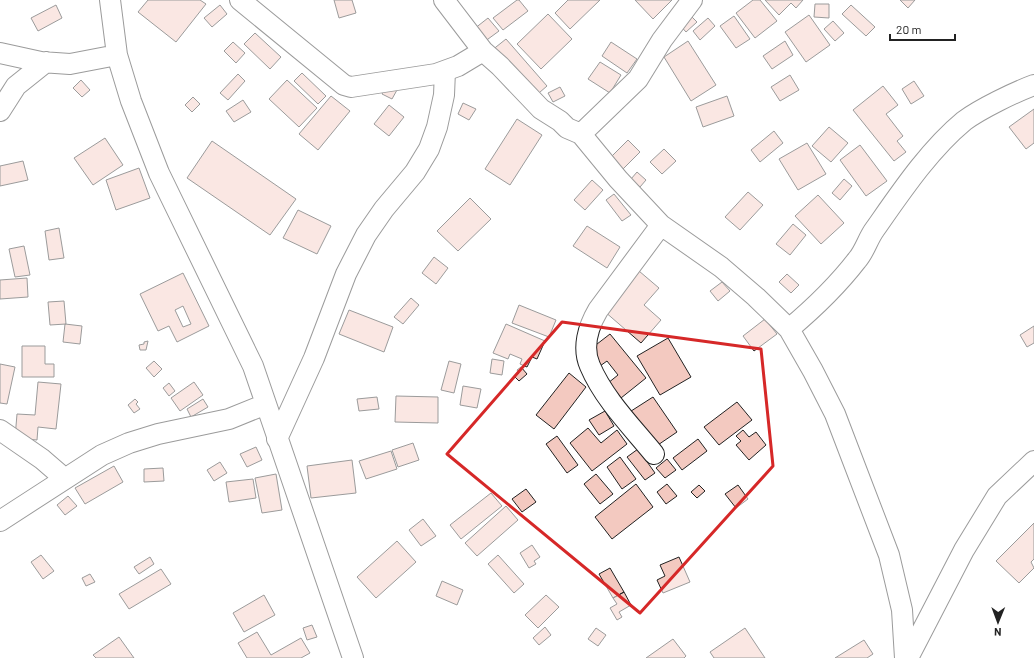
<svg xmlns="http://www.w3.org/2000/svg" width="1034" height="658" font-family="Barlow,sans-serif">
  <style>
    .building { fill: #f3c9c0; stroke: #222; fill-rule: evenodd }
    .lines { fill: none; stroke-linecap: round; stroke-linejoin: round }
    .minor-casing { stroke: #222; stroke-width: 22 }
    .minor { stroke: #fff; stroke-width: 20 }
    .marked { fill: none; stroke: #d62828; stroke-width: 3; stroke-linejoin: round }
  </style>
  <rect width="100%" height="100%" fill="#fff"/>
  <path class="building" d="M148,0h52l6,4 -30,38 -38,-30z
    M334,0h18l4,13 -17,5z
    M517,0h2l9,11 -25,19 -10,-12z
    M568,0h32l-30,29 -15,-16z
    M635,0h37l-19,19z
    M753,0h7l17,21 -22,17 -19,-25z
    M765,0h38l-7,8 -5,-5 -12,12z
    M900,0h15l-7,8z
    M815,4h14v14l-15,-1z
    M56,5l6,13 -24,13 -7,-13z
    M220,5l7,9 -15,13 -8,-9z
    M851,5l24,22 -9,9 -24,-22z
    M688,13l9,9 -11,10 -8,-9z
    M548,14l24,25 -31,30 -24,-25z
    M809,15l21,30 -24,17 -21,-30z
    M734,16l16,23 -14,9 -16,-22z
    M488,18l11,13 -15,11 -10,-13z
    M708,18l7,8 -15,14 -7,-9z
    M833,21l11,12 -9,8 -11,-12z
    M255,33l26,24 -11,12 -26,-25z
    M506,39l41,47 -15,13 -41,-48z
    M688,41l28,44 -25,16 -27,-44z
    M785,41l8,14 -21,14 -9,-13z
    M233,42l12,11 -9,10 -12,-12z
    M611,42l26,17 -10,14 -25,-17z
    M600,62l21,13 -11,18 -22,-14z
    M302,73l24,23 -8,8 -24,-23z
    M238,74l7,7 -17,19 -8,-7z
    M790,75l9,15 -19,11 -9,-14z
    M81,80l9,10 -8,7 -9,-9z
    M287,80l30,28 -18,19 -30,-28z
    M914,81l10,15 -13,8 -9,-15z
    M387,85l10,5 -5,9 -10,-5z
    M883,86l15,19 -12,9 17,22 -6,5 9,11 -12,9 -41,-51z
    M560,87l5,9 -12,6 -5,-9z
    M331,96l19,15 -32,39 -19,-16z
    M727,96l7,20 -31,11 -7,-20z
    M193,97l7,7 -8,8 -7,-7z
    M243,100l8,12 -17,10 -8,-11z
    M463,103l13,6 -7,11 -11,-6z
    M389,105l15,12 -15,19 -15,-12z
    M1034,109v34l-8,6 -17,-22z
    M517,119l25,16 -32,50 -25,-16z
    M829,127l19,16 -17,19 -19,-16z
    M774,131l9,12 -23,19 -9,-12z
    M105,138l18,27 -30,20 -19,-27z
    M628,140l12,12 -17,17 -12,-12z
    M212,141l84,58 -26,36 -83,-57z
    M807,143l19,31 -28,16 -19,-31z
    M860,145l27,36 -21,15 -26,-36z
    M664,149l12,12 -14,13 -12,-12z
    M23,161l5,19 -28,6v-20z
    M139,168l11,30 -34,12 -10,-30z
    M637,172l9,8 -6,7 -9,-8z
    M844,179l8,7 -12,14 -8,-7z
    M592,180l11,10 -18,20 -11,-10z
    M748,192l15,13 -23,25 -15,-13z
    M614,194l17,21 -9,6 -16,-21z
    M818,195l26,28 -23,21 -26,-28z
    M470,198l21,21 -33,32 -21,-20z
    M298,210l33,16 -14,28 -34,-16z
    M793,224l13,11 -16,20 -14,-11z
    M587,226l33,21 -13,21 -34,-22z
    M59,228l5,30 -15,2 -4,-29z
    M24,246l6,29 -15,2 -6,-28z
    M434,257l14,11 -12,16 -14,-11z
    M639,271l20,17 -15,17 17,15 -20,23 -37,-32z
    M183,273l26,53 -32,16 -8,-16 -11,5 -18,-37zM183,306l8,18 -8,3 -8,-17z
    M787,274l12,11 -8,8 -12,-11z
    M27,278l1,19 -28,2v-19z
    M722,282l8,9 -12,10 -8,-10z
    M411,298l8,7 -16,19 -9,-7z
    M64,301l2,23 -16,1 -2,-23z
    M519,305l37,15 -7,17 -37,-14z
    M349,310l44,17 -9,25 -45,-18z
    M765,319l12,15 -23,17 -11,-15z
    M65,324l17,2 -2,18 -17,-2z
    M506,324l39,17 -8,18 -5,-2 -5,10 -7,-3 2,-5 -12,-5 -2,5 -15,-6z
    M1034,326v17l-7,4 -7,-12z
    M610,334l36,44 -25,20 -13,-15 10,-8 -11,-14 -7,5 -12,-15z
    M668,338l23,39 -31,18 -23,-39z
    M148,341l-2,9h-6l-1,-5 5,-1v-2z
    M22,346h23v18h9v13h-32z
    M492,359l12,2 -2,14 -12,-2z
    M154,361l8,8 -8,8 -8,-9z
    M449,361l12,3 -7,29 -13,-3z
    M0,364l15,3 -8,37 -7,-1z
    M521,367l6,7 -8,7 -4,-4 4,-4 -2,-3z
    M569,373l17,14 -32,42 -18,-14z
    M38,382l23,2 -5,45 -18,-2 -1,13 -22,-2 2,-24 18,1z
    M194,382l9,13 -23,16 -9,-13z
    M169,383l6,8 -6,5 -6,-8z
    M463,386l18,3 -4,19 -17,-3z
    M396,396l42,1v26l-43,-1z
    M377,397l2,12 -20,2 -2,-12z
    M653,397l24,35 -25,17 -24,-36z
    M135,399l3,3 -2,2 4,5 -6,4 -6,-8z
    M203,399l5,8 -17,10 -4,-8z
    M737,402l15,18 -33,25 -15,-18z
    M605,411l9,15 -15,9 -10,-15z
    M588,428l13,15 16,-13 10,14 -35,27 -22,-28z
    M743,430l6,7 7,-5 10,13 -17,15 -13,-15 5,-4 -5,-5z
    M557,436l21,29 -11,8 -21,-29z
    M698,439l9,12 -25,19 -9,-12z
    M413,443l6,17 -21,7 -6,-17z
    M256,447l6,13 -15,7 -7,-13z
    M638,449l17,24 -10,7 -18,-23z
    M391,451l6,18 -31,10 -7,-18z
    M620,457l16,22 -14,10 -15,-22z
    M667,459l9,11 -11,8 -9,-10z
    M352,460l4,33 -45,5 -4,-32z
    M220,462l7,11 -13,8 -7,-11z
    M114,466l9,16 -38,22 -10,-16z
    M163,468l1,13 -20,1v-13z
    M276,474l6,36 -20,3 -7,-35z
    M596,474l17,20 -13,10 -16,-20z
    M253,479l3,19 -27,4 -3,-20z
    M636,484l17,23 -41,32 -17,-22z
    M667,484l10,12 -11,8 -9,-12z
    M699,485l6,6 -8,7 -6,-6z
    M738,485l10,14 -12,9 -11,-14z
    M526,489l10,13 -14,10 -10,-13z
    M491,493l11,13 -41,33 -11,-14z
    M68,496l9,10 -12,9 -8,-10z
    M506,506l12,14 -41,36 -12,-13z
    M423,519l13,17 -15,10 -12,-16z
    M1034,523v36l-3,3 3,6 -15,15 -23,-22z
    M397,541l19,21 -40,36 -19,-21z
    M532,545l8,12 -6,4 2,3 -7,4 -9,-15z
    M41,555l13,16 -11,8 -12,-17z
    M498,555l26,29 -10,9 -26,-29z
    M150,557l4,7 -15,10 -5,-7z
    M679,557l11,25 -27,11 -6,-13 8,-4 -5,-11z
    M610,568l14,24 -11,6 -14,-24z
    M161,569l10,15 -42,25 -10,-15z
    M90,574l5,8 -9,4 -4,-8z
    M442,581l21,9 -6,15 -21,-9z
    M624,592l7,13 -12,7 3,5 -5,3 -7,-12 7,-4 -4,-6z
    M264,595l11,20 -31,17 -11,-19z
    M546,595l13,12 -21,21 -13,-13z
    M312,625l5,12 -10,3 -4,-12z
    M545,627l6,8 -12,10 -6,-7z
    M596,628l10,7 -8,11 -10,-7z
    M745,628l20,30h-51l-4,-6z
    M257,632l14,23 30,-17 9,15 -9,5h-54l-9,-15z
    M119,637l15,21h-38l-3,-3z
    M673,639l13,17 -2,2h-38z
    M864,640l9,14 -6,4h-32z"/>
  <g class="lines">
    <g class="minor-casing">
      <path id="minor" d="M110,0l7,55 14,46 28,72 94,193 100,292
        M240,0l104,85 7,2 85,-13 22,-8 25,-15
        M444,0l39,51 17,15 41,43 19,12 7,7 14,6 37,45 43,46 60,42 35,30 33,32 24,42 22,43 54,141 13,55 3,48
        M0,53l41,9 29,2 47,-9
        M0,111l16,-25 30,-24
        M581,134l57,-55 24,-39 30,-40
        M789,329c25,-21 48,-43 68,-69 8,-9 11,-22 18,-31 26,-37 54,-79 89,-108 16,-12 51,-29 70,-36
        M0,430l42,29 22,19
        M277,439l37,-81 32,-84 20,-39 18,-26 31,-37 14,-23 8,-22 7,-32 1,-24
        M654,454c-22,-27 -50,-55 -64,-88 -8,-18 -2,-39 8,-56l63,-85
        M0,521l102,-66 27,-12 29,-9 71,-15 37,-15
        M908,658l56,-108 33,-54 37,-35"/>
    </g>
    <use href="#minor" class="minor"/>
  </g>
  <path d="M0 0H1034V658H0ZM562,322l199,27 12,117 -133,147 -193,-159z" fill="#fff" fill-opacity=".55" fill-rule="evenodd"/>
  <path class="marked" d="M562,322l199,27 12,117 -133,147 -193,-159z"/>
  <g transform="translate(998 622) rotate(181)" stroke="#ffffff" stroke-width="3" paint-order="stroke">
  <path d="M0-3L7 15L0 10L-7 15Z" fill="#222222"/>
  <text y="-6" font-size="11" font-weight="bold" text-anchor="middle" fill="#222222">N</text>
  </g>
  <path d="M890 34v6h65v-6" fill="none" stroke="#222222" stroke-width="2"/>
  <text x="896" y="34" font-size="12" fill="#222222" stroke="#ffffff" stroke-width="3" paint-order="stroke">20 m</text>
</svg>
